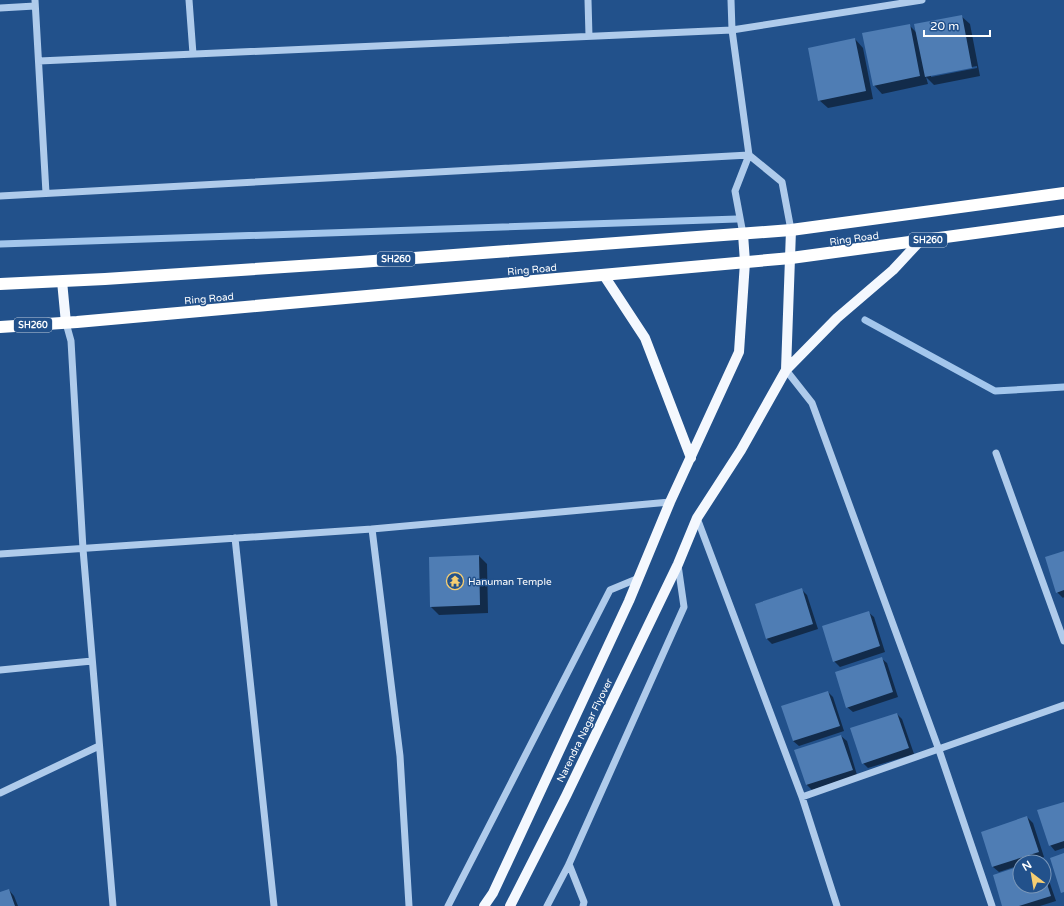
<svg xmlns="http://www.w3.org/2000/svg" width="1064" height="906" font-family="'Varela Round',sans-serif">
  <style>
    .shadow { fill: #0007; fill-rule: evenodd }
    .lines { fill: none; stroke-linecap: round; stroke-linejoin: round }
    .stream { stroke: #a3c6ec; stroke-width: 7 }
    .building { fill: #4f7db4 }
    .minor { stroke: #afcbeb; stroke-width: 7 }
    .major { stroke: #f4f8fe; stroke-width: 10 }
    .highway { stroke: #fff; stroke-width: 12 }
    .labels { text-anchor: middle; stroke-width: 3; stroke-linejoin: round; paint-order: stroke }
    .shield { fill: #22518b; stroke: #bdcbdc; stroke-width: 1 }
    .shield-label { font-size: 9px; font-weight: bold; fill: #fff }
    .street-label { font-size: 10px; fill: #fff; stroke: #22518b }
    .poi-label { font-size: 10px; fill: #fff; stroke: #22518b; text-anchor: start }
  </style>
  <rect width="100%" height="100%" fill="#22518b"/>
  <path class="shadow" d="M961,16l9,8 10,52 -46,9 -8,-8 2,7 -46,10 -8,-9 35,-60 8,8zM977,66v2l-46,9v-2z
    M855,39l8,9 10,51 -45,9 -9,-8z
    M1064,552v45l-1,1 -6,-6z
    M479,556l8,8 1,49 -49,2 -8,-8z
    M801,589l6,6 11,34 -46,15 -5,-5 -11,-35z
    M868,612l6,5 11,35 -45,15 -6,-6z
    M881,658l6,5 11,34 -45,15 -6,-5z
    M828,692l5,5 11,34 -45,15 -6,-5z
    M897,714l5,5 12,35 -46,14 -5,-5z
    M841,736l6,5 10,34 -45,15 -5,-5 -12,-34z
    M1064,803v45l-9,3 -5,-6z
    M1027,817l6,6 11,34 -15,5h-9v3l-21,7 -6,-5z
    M1044,866l12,35 -16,5h-37l17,-39v19h24z
    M9,890l5,6 4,10h-18v-13z"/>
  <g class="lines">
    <path class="stream" d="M0,244l737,-25
      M865,320l130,71 69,-4"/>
  </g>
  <path class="building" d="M962,15l10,53 -47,9 -11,-53z
    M910,24l10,52 -47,10 -11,-53z
    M855,38l11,53 -48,10 -10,-53z
    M1064,551v39l-8,3 -11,-36z
    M479,555l1,50 -50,2 -1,-50z
    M802,588l11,36 -47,15 -11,-35z
    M869,611l11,35 -47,16 -11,-36z
    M882,657l11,35 -47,16 -11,-36z
    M828,691l12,35 -47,15 -12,-35z
    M897,713l12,35 -47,16 -12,-36z
    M841,735l12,35 -47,15 -12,-35z
    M1064,802v39l-15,5 -12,-36z
    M1027,816l12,36 -47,15 -11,-35z
    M1064,853v39l-3,1 -11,-35z
    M1020,866v20h24v-11l7,21 -32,10h-17l-9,-31z
    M9,889l6,17h-15v-14z"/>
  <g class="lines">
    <path class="minor" d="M35,0l11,193
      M189,0l4,54
      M588,0l1,36
      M731,0l1,30 17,125 -14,36 8,43
      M0,8l35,-2
      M39,61l693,-31 190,-30
      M0,196l749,-41 33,27 9,48
      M66,323l5,18 12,208 30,357
      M786,370l26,33 127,347 53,156
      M996,453l68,188
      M697,518l105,279 35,109
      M372,529l28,227 9,150
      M235,538l39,368
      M0,554l372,-25 298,-27
      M0,670l92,-9
      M0,793l99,-47
      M802,797l262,-92
      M569,864l15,38 -1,4
      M448,906l162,-316 29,-12
      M547,906l22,-42 115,-257 -6,-42"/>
    <path class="major" d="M603,274l42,64 46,120
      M62,281l4,42
      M786,370l5,-140
      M484,906l9,-13 136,-292 41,-99 69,-150 6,-90 -2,-28
      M510,906l56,-110 112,-232 19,-46 44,-68 45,-80 51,-52 56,-48 27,-29"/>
    <path class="highway" d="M0,284l105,-5 255,-17 431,-32 273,-37
      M0,327l77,-5 714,-64 273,-37"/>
  </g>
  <defs>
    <g id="temple-ring" transform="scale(0.9)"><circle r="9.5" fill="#22518b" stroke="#f6ce72" stroke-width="1.5"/><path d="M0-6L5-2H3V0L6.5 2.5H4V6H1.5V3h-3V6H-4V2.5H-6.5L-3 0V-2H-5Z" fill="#f6ce72"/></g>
  </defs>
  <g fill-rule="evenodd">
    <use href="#temple-ring" x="455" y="581"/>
  </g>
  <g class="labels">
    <g class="shield">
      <rect x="909" y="233" width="38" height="14" rx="3"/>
      <rect x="377" y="252" width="38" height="14" rx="3"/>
      <rect x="14" y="318" width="38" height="14" rx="3"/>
    </g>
    <g class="shield-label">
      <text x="928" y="243">SH260</text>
      <text x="396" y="262">SH260</text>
      <text x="33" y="328">SH260</text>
    </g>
    <g class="street-label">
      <text transform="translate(854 238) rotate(-8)" y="4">Ring Road</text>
      <text transform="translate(532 269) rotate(-5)" y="4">Ring Road</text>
      <text transform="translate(209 298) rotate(-5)" y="4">Ring Road</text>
      <text transform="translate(584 730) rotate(-64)" y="4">Narendra Nagar Flyover</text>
    </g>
    <g class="poi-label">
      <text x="468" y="585">Hanuman Temple</text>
    </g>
  </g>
  <g transform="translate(1032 874) rotate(329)"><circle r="19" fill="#22518b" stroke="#7a97b9"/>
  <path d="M0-3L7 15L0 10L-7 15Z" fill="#f6ce72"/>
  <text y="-6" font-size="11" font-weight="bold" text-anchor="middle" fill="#ffffff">N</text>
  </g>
  <path d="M924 30v6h66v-6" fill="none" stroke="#ffffff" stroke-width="2"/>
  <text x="930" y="30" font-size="12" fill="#ffffff" stroke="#22518b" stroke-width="3" paint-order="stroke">20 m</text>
</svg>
